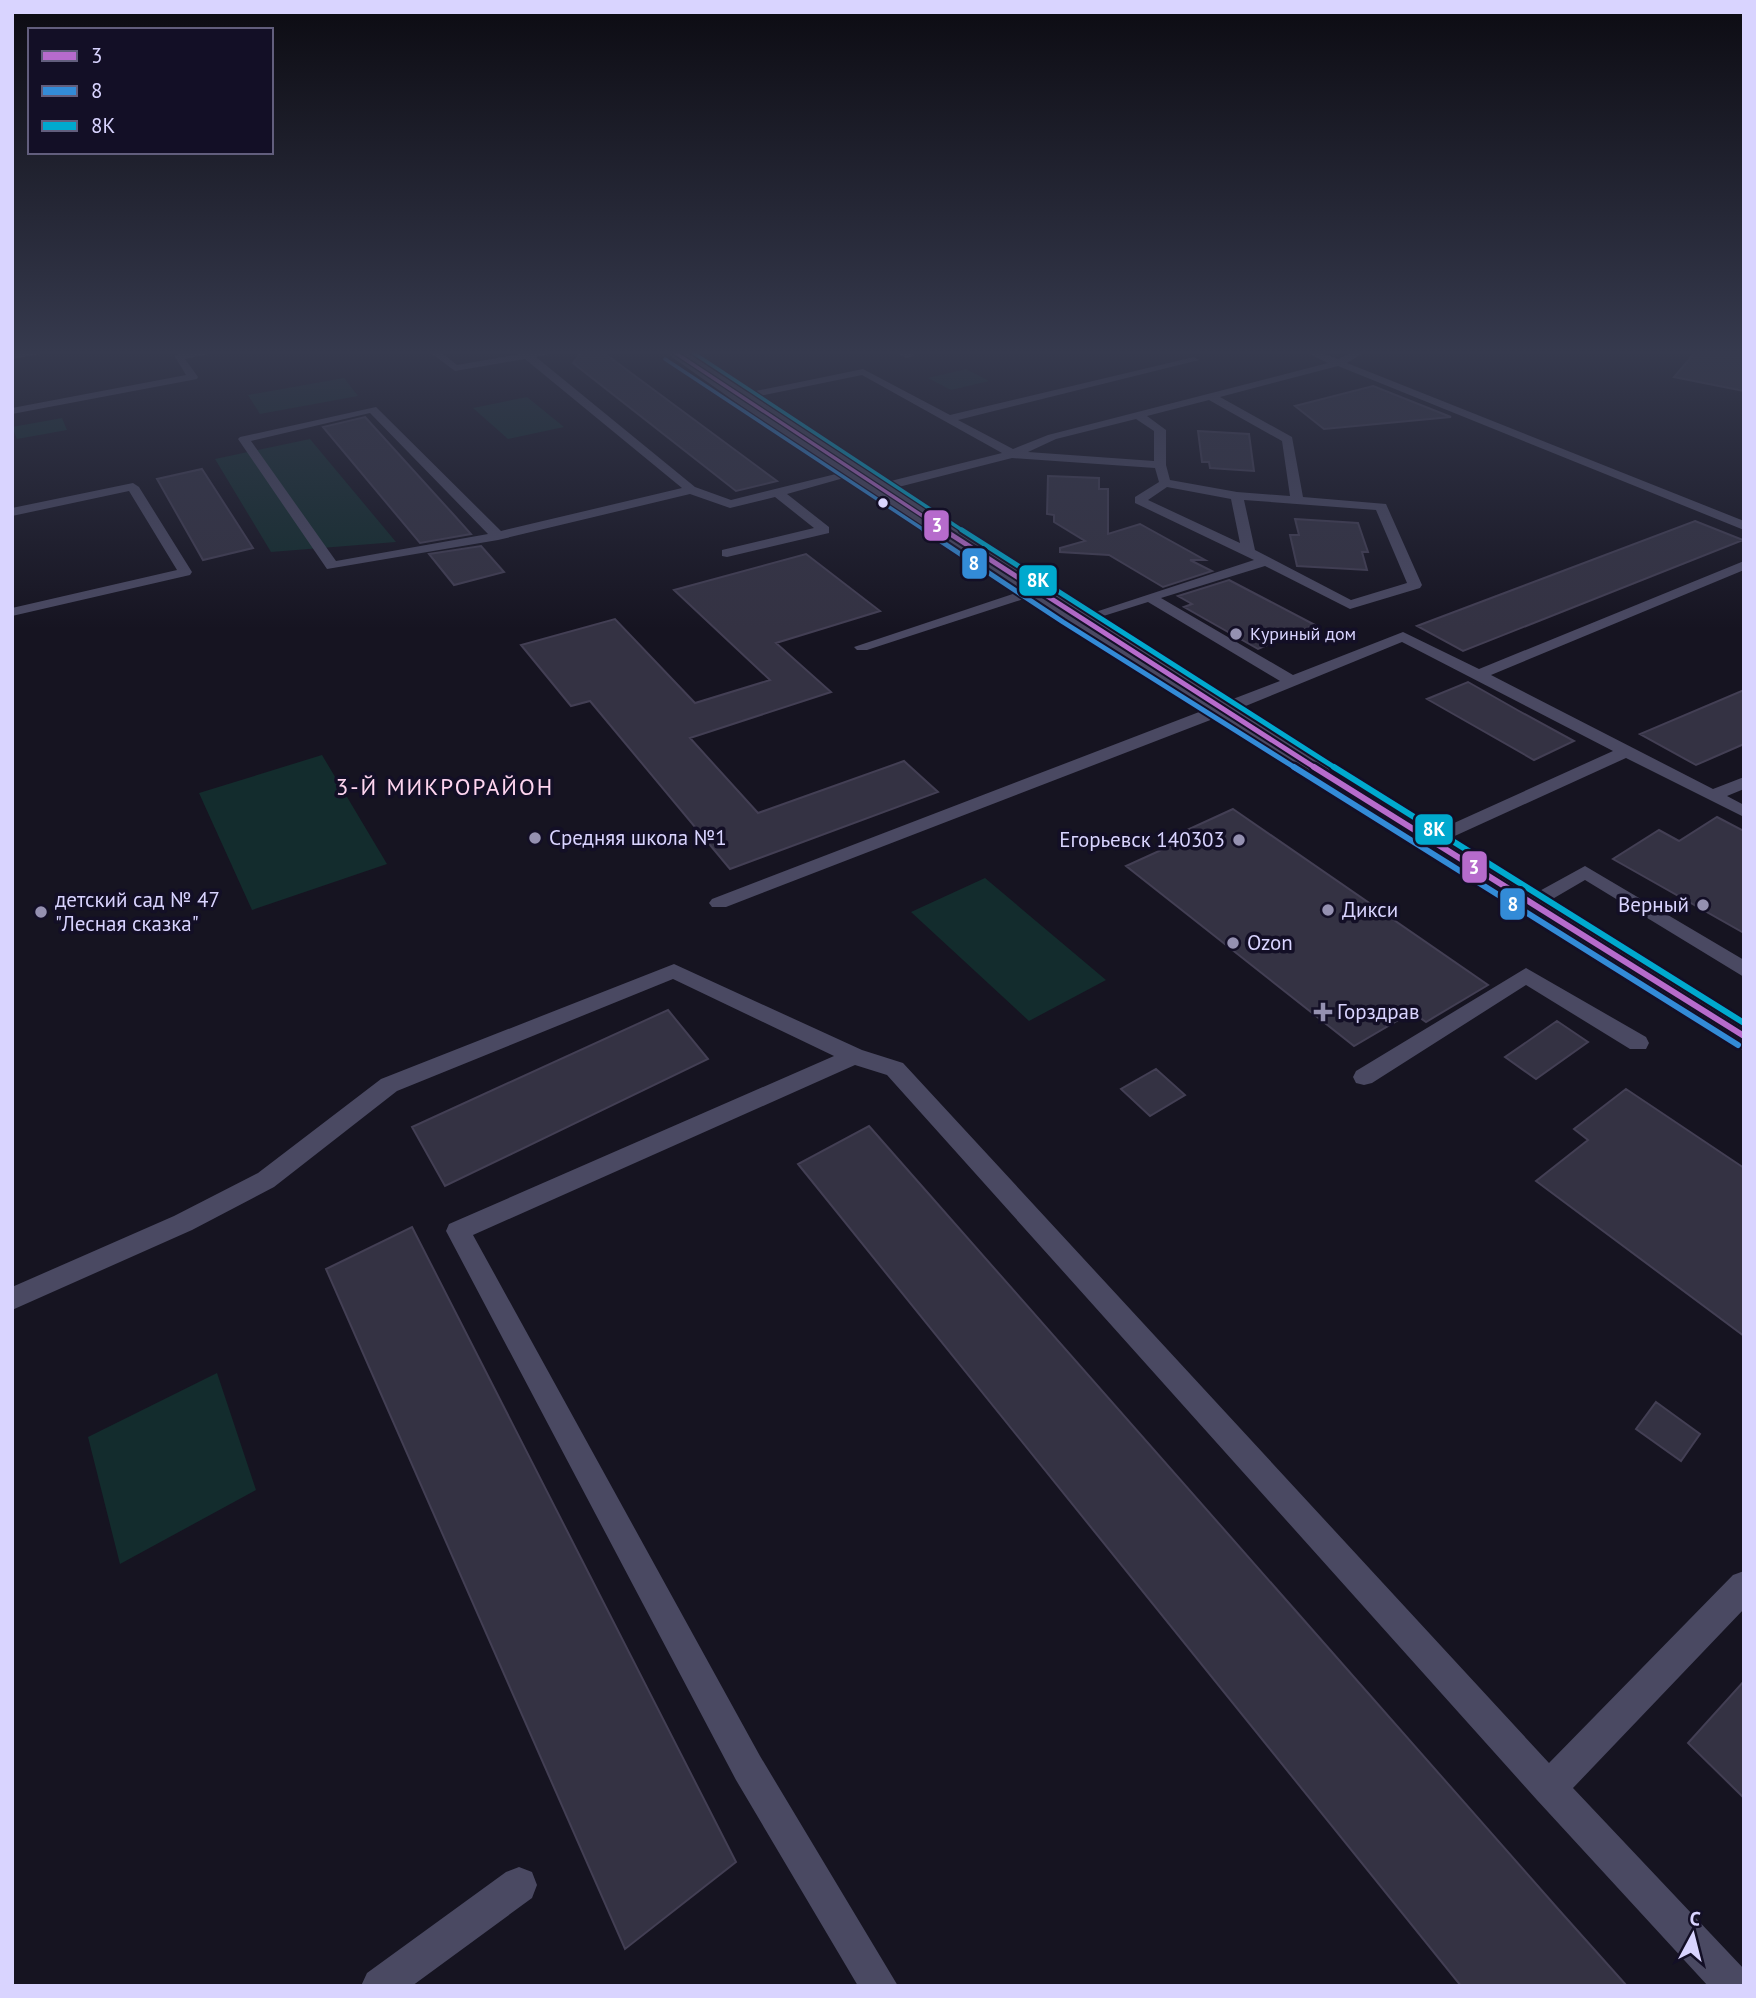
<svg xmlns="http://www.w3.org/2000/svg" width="1756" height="1998" font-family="'PT Sans',sans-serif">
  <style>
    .green { fill: #132c2d }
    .building { fill: #343243; stroke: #433f54; stroke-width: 2 }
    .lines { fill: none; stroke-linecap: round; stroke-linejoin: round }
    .service { fill: #4a4962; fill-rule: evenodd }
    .minor { fill: #4a4962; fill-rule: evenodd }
    .tertiary { fill: #4a4962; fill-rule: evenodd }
    .bus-1-far2-casing { stroke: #130f26; stroke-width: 6 }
    .bus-1-far1-casing { stroke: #130f26; stroke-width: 9 }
    .bus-1-casing { stroke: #130f26; stroke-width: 11 }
    .bus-2-far2-casing { stroke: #130f26; stroke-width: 6 }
    .bus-2-far1-casing { stroke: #130f26; stroke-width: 9 }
    .bus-2-casing { stroke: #130f26; stroke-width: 11 }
    .bus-3-far2-casing { stroke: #130f26; stroke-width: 6 }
    .bus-3-far1-casing { stroke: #130f26; stroke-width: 9 }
    .bus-3-casing { stroke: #130f26; stroke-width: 11 }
    .bus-1-far2 { stroke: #b66bcc; stroke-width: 3.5 }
    .bus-1-far1 { stroke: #b66bcc; stroke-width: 5 }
    .bus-1 { stroke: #b66bcc; stroke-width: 6 }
    .bus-2-far2 { stroke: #338bd7; stroke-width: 3.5 }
    .bus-2-far1 { stroke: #338bd7; stroke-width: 5 }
    .bus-2 { stroke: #338bd7; stroke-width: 6 }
    .bus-3-far2 { stroke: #00a9ce; stroke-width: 3.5 }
    .bus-3-far1 { stroke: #00a9ce; stroke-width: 5 }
    .bus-3 { stroke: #00a9ce; stroke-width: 6 }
    .bus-dot { fill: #d9d4ff; stroke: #130f26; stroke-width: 2.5 }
    .poi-dot { fill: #9591b1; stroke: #130f26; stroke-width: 2.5 }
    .labels { text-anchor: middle; stroke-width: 7; stroke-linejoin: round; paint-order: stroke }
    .far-poi-label { font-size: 18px; fill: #d9d4ff; stroke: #130f26; text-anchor: start }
    .poi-label { font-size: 21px; fill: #d9d4ff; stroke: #130f26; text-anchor: start }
    .neighbourhood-label { font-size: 23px; letter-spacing: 2px; fill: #ffd6f0; stroke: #130f26 }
    .line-badge { stroke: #130f26; stroke-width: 2.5 }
    .badge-label { font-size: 19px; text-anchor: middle; font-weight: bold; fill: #fff }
  </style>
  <rect width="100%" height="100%" fill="#161421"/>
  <path class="green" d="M966,369l23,12 -38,9 -23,-12z
    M344,378l14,18 -98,18 -12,-19z
    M527,397l37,30 -56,12 -35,-31z
    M62,418l5,12 -50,9 -5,-12z
    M310,439l86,103 -125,10 -56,-93z
    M322,755l65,109 -135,46 -53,-117z
    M985,878l121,102 -77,41 -118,-109z
    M217,1373l39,117 -136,74 -32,-127z"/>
  <path class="building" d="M583,350h17l177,131 -41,10 -163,-128z
    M1697,350h47v41l-70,-14z
    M1373,386l78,31 -127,12 -29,-23z
    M365,417l88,97 18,20 -51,9 -97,-116z
    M1198,431l51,3 5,37 -44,-3 -1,-6h-7z
    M202,469l51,79 -50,12 -46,-81z
    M1048,476l51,2v11h9v45l32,-10 65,36h-15l22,11 -49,16 -54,-32 -49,-3v-4l25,-7 -31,-19v-7l-7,-1z
    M1295,519l63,4 10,29h-6l5,18 -70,-4 -7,-31h9z
    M1695,521l48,19 -280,111 -46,-25z
    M481,546l23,26 -50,13 -25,-31z
    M806,554l74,57 -104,32 55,49 -141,46 68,75 146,-52 34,31 -208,77 -140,-168 -19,5 -50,-61 94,-26 80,84 75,-23 -96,-90z
    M1229,580l86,45 -57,24 -74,-42 8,-3 -14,-8z
    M1468,682l51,29 55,30 -40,19 -107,-61z
    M1744,690v54l-48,21 -56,-31z
    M1233,809l255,176 -62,37 -14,-10 -58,34 -228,-180 55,-25 -7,-5z
    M1717,817l27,14v102l-131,-74 46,-29 20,11z
    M668,1010l40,49 -263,127 -33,-59z
    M1557,1021l31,21 -52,37 -31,-22z
    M1156,1069l29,26 -35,21 -29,-27z
    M1626,1089l118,79v168l-208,-155 52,-41 -14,-11z
    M869,1126l690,784 68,76h-166l-663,-822z
    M412,1227l324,635 -111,87 -299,-680z
    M1656,1402l44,32 -19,27 -45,-32z
    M1744,1681v117l-56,-55z"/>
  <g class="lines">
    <path class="service" d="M204,350h22l-41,9 13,18 -1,2 -185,35v-6l174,-33 -12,-20z
      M427,350h11l19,15 86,-15h21l-28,7 159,130 36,13 121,-30 6,4 -71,20 42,33v6l-102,24 -5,-1v-6l92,-22 -39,-31 -45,11 -40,-14 -192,46 -171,29 -89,-130 2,-2 136,-30 125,124 181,-43 -157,-129 -70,12zM370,413l118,121 -152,27 -85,-120z
      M893,350h12l10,6 -9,2z
      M1301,350h13l24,9 18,-9h12l-21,13 397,158v9l-406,-164 -118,31 72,40 11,60 83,7 36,81 -2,3 -70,21 -85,-43 -104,32 132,77 110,-43 76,37 265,-108v9l-253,105 222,114 31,-12v12l-17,7 17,9v12l-118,-59 -191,87h-12l-3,-4 3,-4 190,-86 -211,-109 -176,72 -500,193h-14l-3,-4 3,-4 568,-218 -132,-79 -70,22 -7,-4 183,-60 -119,-57v-6l24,-15 -4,-14 -143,-10 -137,35 -4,-1v-6l131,-33 -140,-78 -122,25 -5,-3 1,-2 127,-26 87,46 244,-58 5,3 -241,60 55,29 35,-14 280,-72zM1209,400l73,41 8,55 -53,-4 -67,-12 -4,-15v-35l-19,-14zM1136,419l18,12v30l-126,-9 28,-13zM1167,487l64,12 9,44 -92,-43zM1244,500l132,10 31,73 -56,17 -96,-50z
      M133,483l6,4 53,85 -2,3 -178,41v-8l165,-38 -48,-79 -117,25v-8z
      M1034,587l5,1v6l-172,56h-10l-3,-3z
      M1585,866l159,94v17l-159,-97 -48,28h-14l-3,-4 3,-4z
      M674,964l188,86 41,13 646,700 184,-188 11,-4v38l-171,179 171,181v17h-36l-171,-186 -650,-725 -32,-10 -382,170 287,521 138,230h-40l-122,-206 -290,-549 3,-7 385,-168 -161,-77 -276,112 -123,96 -82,43 -180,80v-23l162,-71 84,-43 123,-94z
      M1526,968l120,69 3,6 -3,6h-16l-104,-64 -154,98 -8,2 -8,-2 -3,-6 3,-6z
      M519,1867l13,5 5,13 -5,13 -120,88h-51l6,-13 139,-101z"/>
    <path class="minor" d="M12,350h30l-2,4 -28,5z"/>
    <path class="tertiary" d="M662,350h21l396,258 665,409v33l-14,-4 -670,-427 -265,-175z"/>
    <g class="bus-1-far2-casing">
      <path id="bus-1-far2" d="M671,350l276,182"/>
    </g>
    <g class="bus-1-far1-casing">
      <path id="bus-1-far1" d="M944,530l373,239"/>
    </g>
    <g class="bus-1-casing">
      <path id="bus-1" d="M1314,767l430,269"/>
    </g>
    <g class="bus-2-far2-casing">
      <path id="bus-2-far2" d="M665,359l262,173"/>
    </g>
    <g class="bus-2-far1-casing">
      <path id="bus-2-far1" d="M924,530l139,92 234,147"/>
    </g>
    <g class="bus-2-casing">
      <path id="bus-2" d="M1294,767l444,278"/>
    </g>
    <g class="bus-3-far2-casing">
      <path id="bus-3-far2" d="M689,350l276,182"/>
    </g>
    <g class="bus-3-far1-casing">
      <path id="bus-3-far1" d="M962,530l375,239"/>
    </g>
    <g class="bus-3-casing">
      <path id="bus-3" d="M1334,767l410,256"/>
    </g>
    <use href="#bus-1-far2" class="bus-1-far2"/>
    <use href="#bus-1-far1" class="bus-1-far1"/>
    <use href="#bus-1" class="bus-1"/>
    <use href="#bus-2-far2" class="bus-2-far2"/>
    <use href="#bus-2-far1" class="bus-2-far1"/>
    <use href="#bus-2" class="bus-2"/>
    <use href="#bus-3-far2" class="bus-3-far2"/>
    <use href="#bus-3-far1" class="bus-3-far1"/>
    <use href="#bus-3" class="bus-3"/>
  </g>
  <linearGradient id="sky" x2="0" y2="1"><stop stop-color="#0c0b12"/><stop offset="0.56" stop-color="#363a4e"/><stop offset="1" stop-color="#363a4e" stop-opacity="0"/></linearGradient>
  <rect width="1756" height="629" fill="url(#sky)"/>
  <circle class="bus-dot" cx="883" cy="503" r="6"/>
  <g class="poi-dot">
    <circle cx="1236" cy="634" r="7"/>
    <circle cx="535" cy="838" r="7"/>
    <circle cx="1239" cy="840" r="7"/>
    <circle cx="1703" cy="905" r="7"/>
    <circle cx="1328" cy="910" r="7"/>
    <circle cx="41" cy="912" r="7"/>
    <circle cx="1233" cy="943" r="7"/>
    <path d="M1319.5 1001.5h7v7h7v7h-7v7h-7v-7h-7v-7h7z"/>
  </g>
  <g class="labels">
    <g class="far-poi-label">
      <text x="1250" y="640">Куриный дом</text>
    </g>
    <g class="poi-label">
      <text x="549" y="845">Средняя школа №1</text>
      <text x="1225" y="847" text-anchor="end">Егорьевск 140303</text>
      <text x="55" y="907">детский сад № 47<tspan x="55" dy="24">"Лесная сказка"</tspan></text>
      <text x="1689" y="912" text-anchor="end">Верный</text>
      <text x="1342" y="917">Дикси</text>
      <text x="1247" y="950">Ozon</text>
      <text x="1337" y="1019">Горздрав</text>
    </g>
    <g class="neighbourhood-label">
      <text x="445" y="795">3-Й МИКРОРАЙОН</text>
    </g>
  </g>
  <g class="line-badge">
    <rect x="923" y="509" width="27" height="33" rx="7" fill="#b66bcc"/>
    <rect x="961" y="547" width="27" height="33" rx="7" fill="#338bd7"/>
    <rect x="1018" y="564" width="40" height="33" rx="7" fill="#00a9ce"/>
    <rect x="1414" y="813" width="40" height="33" rx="7" fill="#00a9ce"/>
    <rect x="1461" y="850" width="27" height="34" rx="7" fill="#b66bcc"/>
    <rect x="1499" y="887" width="27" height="34" rx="7" fill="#338bd7"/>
  </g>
  <g class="badge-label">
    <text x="937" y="532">3</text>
    <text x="974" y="570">8</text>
    <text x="1038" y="587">8К</text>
    <text x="1434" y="836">8К</text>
    <text x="1474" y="874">3</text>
    <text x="1513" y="911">8</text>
  </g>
  <rect width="1756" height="1998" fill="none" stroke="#d9d4ff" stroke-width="28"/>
  <rect x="28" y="28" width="245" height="126" fill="#130f26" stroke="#625e7d" stroke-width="2"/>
  <rect x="42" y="51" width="35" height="10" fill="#b66bcc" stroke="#625e7d" stroke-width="2"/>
  <text x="91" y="63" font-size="21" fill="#d9d4ff">3</text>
  <rect x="42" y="86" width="35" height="10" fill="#338bd7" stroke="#625e7d" stroke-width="2"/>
  <text x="91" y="98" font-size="21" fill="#d9d4ff">8</text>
  <rect x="42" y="121" width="35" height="10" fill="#00a9ce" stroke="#625e7d" stroke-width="2"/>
  <text x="91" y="133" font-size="21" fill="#d9d4ff">8К</text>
  <g transform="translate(1693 1935) rotate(7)" stroke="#130f26" stroke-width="5" paint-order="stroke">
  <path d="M0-5L12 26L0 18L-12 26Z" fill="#d9d4ff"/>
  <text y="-10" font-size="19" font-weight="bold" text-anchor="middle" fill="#d9d4ff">С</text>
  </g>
</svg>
